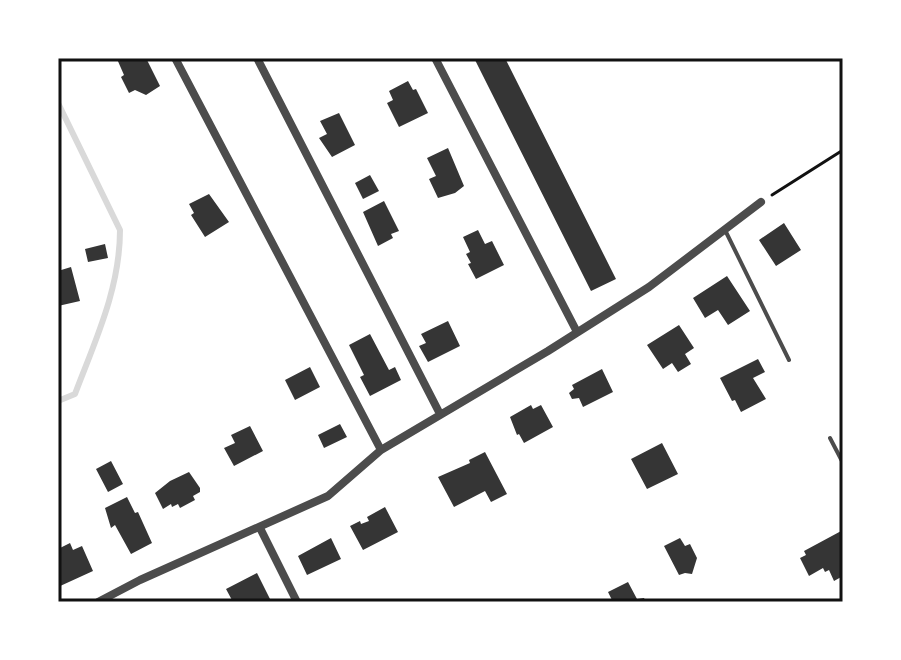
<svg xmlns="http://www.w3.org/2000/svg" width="901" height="660" font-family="Jost,sans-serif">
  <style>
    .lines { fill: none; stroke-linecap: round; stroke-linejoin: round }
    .stream { stroke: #d9d9d9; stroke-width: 6 }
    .building { fill: #353535 }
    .path { stroke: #111; stroke-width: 3 }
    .service { stroke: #4c4c4c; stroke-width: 4 }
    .minor { stroke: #4c4c4c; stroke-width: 8 }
    .neatline { fill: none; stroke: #111; stroke-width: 3 }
  </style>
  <rect width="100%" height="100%" fill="#fff"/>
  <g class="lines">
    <path class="stream" d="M58,103l62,127c0,59 -25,111 -45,164l-17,7"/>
  </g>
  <path class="building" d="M119,58h27l14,28 -14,9 -11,-5 -6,3 -8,-16 3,-2 -7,-16z
    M474,58h31l111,221 -25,12z
    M408,81l5,9 3,-1 12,24 -29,14 -12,-24 6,-3 -4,-9z
    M339,113l16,32 -23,12 -13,-19 8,-4 -7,-13z
    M448,148l16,38 -9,7 -17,5 -9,-19 7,-3 -9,-18z
    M370,175l9,16 -16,8 -8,-16z
    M209,194l20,28 -24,15 -14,-22 3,-2 -5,-9z
    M384,201l15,30 -8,3 2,4 -15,8 -15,-34z
    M784,223l17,27 -25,16 -17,-26z
    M478,230l7,14 7,-3 12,24 -28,14 -8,-15 3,-1 -5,-9 4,-2 -7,-15z
    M105,244l3,14 -20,4 -3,-13z
    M71,267l9,34 -22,5v-35z
    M727,276l23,35 -22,14 -10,-15 -13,8 -12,-20z
    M448,321l12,25 -32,16 -9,-16 7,-3 -5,-9z
    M679,325l15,23 -9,6 6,10 -13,8 -6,-9 -9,6 -16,-24z
    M370,334l19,36 6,-3 6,13 -31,16 -10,-19 4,-2 -15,-30z
    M758,359l7,13 -12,6 13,21 -25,13 -6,-12 -3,1 -12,-23z
    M310,367l10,20 -25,13 -10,-20z
    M602,369l11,23 -30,15 -4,-9 -7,1 -3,-6 5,-4 -2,-4z
    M531,405l2,4 8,-4 12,22 -29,16 -5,-9 -2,1 -7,-18z
    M340,424l7,13 -23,11 -6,-13z
    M250,426l13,25 -29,15 -10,-18 11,-5 -4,-8z
    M662,443l16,31 -31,15 -16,-30z
    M485,452l22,42 -16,8 -6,-11 -31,16 -16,-30 32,-14 -1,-3z
    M111,461l12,23 -15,8 -12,-23z
    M189,472l11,16v4l-7,4 2,4 -15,8 -2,-4 -6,3 -1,-3 -8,5 -8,-16 15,-12z
    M127,497l8,16 3,-1 14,31 -21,11 -16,-29 -4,3 -6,-20z
    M385,507l13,25 -35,18 -13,-24 10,-5 1,3 8,-3 -2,-4z
    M843,530v46l-9,5 -5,-11 -4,2 -2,-4 -14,8 -9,-18 6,-3 -2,-4z
    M331,538l10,21 -34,16 -9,-19z
    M680,538l5,8 5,-2 7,14 -5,16 -7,-1 -6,2 -15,-29z
    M70,543l3,7 9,-4 11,25 -35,16v-38z
    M257,573l13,26 -7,3h-30l-7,-13z
    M628,582l9,17 7,-1 2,4h-33l-5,-10z"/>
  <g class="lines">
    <path class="path" d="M772,195l71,-45"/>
    <path class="service" d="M725,230l64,130
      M830,438l13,25"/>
    <path class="minor" d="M175,58l206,392
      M257,58l183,356
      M435,58l142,274
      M260,528l37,74
      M98,602l42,-22 188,-84 53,-46 167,-99 101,-64 112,-85"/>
  </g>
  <rect width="901" height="660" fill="none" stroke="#ffffff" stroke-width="120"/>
  <rect x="60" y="60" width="781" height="540" class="neatline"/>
</svg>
